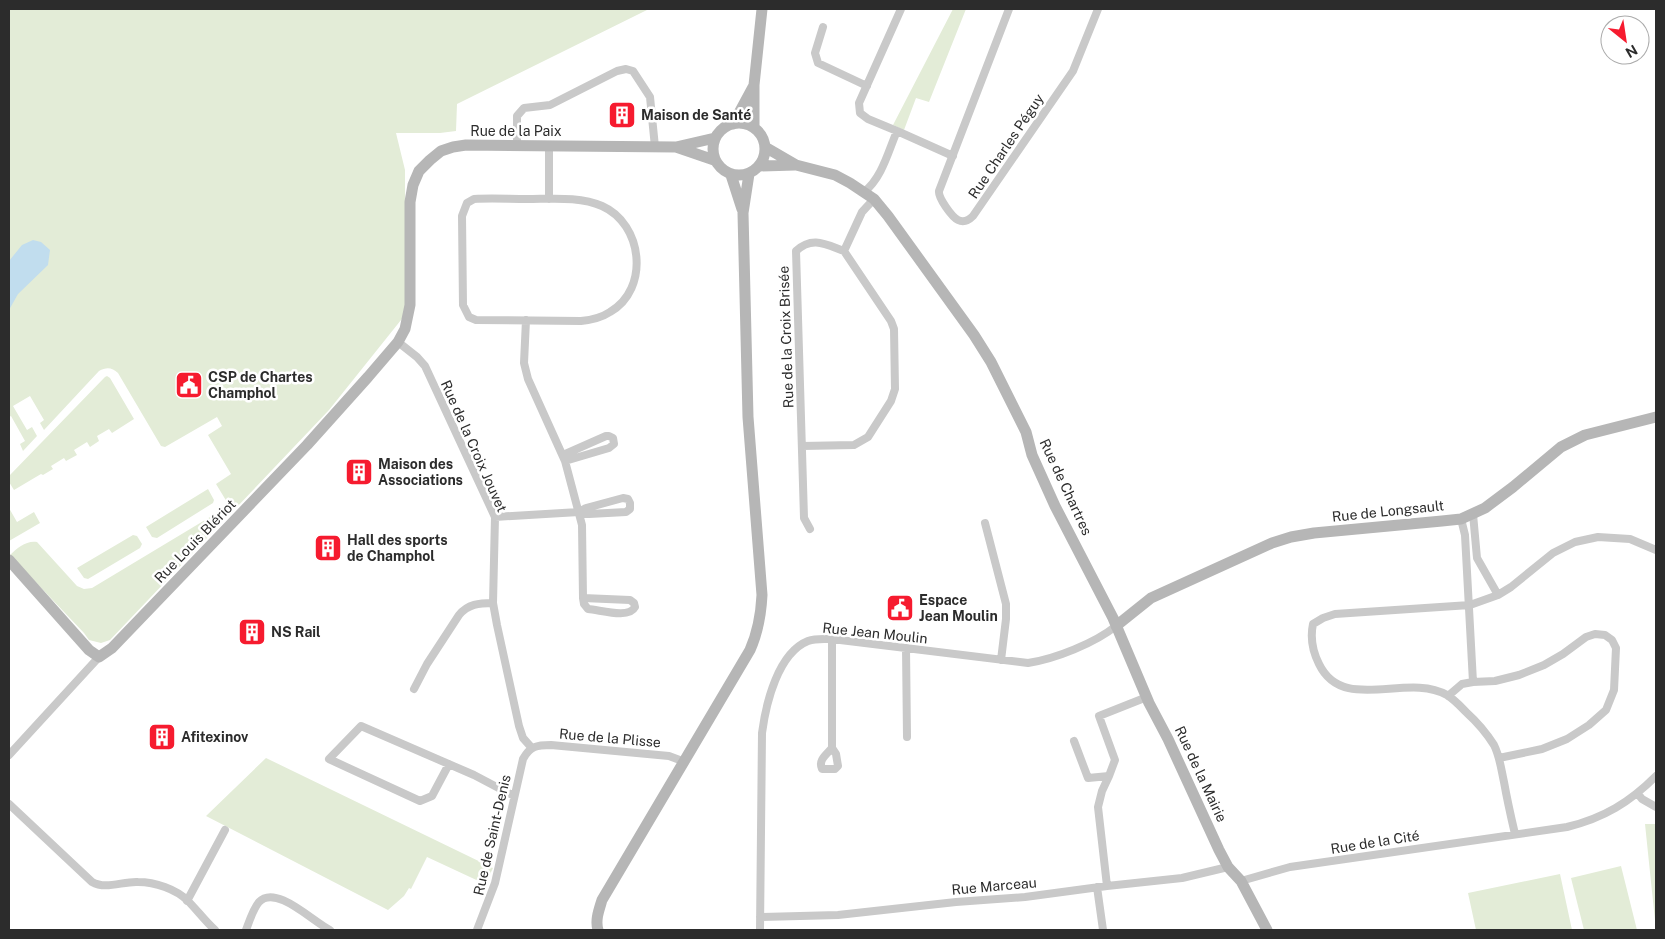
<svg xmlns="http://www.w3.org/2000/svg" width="1665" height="939" font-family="'Public Sans',sans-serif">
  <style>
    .green { fill: #e3ecd7 }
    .water { fill: #c1ddee }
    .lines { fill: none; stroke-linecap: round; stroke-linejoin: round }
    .street { stroke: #c9c9c9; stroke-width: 8 }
    .secondary { stroke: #b6b6b6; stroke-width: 11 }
    .labels { text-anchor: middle; stroke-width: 5; stroke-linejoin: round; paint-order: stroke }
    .poi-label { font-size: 14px; font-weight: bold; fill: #2c2c2c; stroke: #fff; text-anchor: start }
    .street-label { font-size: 14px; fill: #2c2c2c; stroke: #fff }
  </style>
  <rect width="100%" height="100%" fill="#fff"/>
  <path class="green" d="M9,9h640l-192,95 -1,27 -16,2h-44l9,37v145l-76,95 -94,99 -5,-2 -14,-23 15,-10 -23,-39 14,-9 -5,-9 -52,30 -4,-1 -43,-73c-6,-6 -12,-6 -19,-2l-55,59 -4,-7 4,-3 -14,-24 -17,10 14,24 5,-3 5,9 -14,15 -3,-7 5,-3 -14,-25 -2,1z
    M953,9h13l-37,93 -13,-4 -12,32 -11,-5z
    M107,376l3,2 24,41 -22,14 -3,-4 -12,7 2,5 -9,6 -3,-5 -13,8 3,5 -11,6 -2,-3 -13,8 2,3 -10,6 -2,-1 -27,16 -5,-8v-6l96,-99z
    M208,489l6,11 -1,3 -56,35 -5,-1 -6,-10z
    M9,508l8,14 17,-10 6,11 -31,18z
    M220,511l5,8 -115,121 -9,3 -12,-3 -5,-7 -74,-78c7,-7 17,-15 27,-13l40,44 7,3 8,-1z
    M133,535l4,1 5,8 -2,4 -52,31 -4,-1 -7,-10z
    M266,758l227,110 -8,16 -58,-27 -16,32 -2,-1 -5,8 -16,14 -182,-94z
    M1645,824h11v106z
    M1621,866l16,64h-53l-13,-52z
    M1560,874l12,56h-96l-8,-37z"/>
  <path class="water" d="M33,240l8,2 9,8 -2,15 -30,29 -9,16v-49l13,-16z"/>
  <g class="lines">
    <path class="street" d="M1009,9l-70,182c-1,7 13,26 19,29 6,3 11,0 15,-4l100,-145 25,-62
      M823,27l-8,26 3,10 49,23
      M897,131l-29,-12 -8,-6 -1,-10 42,-94
      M517,145v-29l7,-8 26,-3 67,-34 9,-2 7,2 17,26 5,50
      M549,145v54
      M864,192c18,-14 24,-40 33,-61l56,25
      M474,199c17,-1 35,0 53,0 24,0 53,-3 75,7 41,18 48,83 8,106 -9,6 -19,8 -29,9l-105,-1 -7,-3 -6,-12 -1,-89 5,-13z
      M526,320l-2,43 4,16 37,82 17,64 1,73 1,6 4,5c13,1 41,10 47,-2l-1,-4 -4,-3 -47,-2
      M398,342l19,15 8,9 70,151 -2,86 4,22 22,101 4,12 8,9
      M802,446l52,-1 14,-8 23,-36 4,-12 -1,-60 -3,-8 -47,-70 18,-39 12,-13
      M563,455l43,-19h3l4,2 1,6 -5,4 -44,13
      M1473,514l4,44 21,37
      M495,517l84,-5 10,2 37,-2 4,-3v-6l-2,-4 -5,-1 -37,10 -7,4
      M1461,519l4,16 8,147
      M985,523l21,81v15l-5,41
      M810,529l-6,-11 -8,-267c16,-15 29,-7 48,0
      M906,648l1,89
      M414,689l13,-25 32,-49c9,-11 20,-12 34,-12
      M1448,696l14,-12 11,-2 22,-1 24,-6 25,-10 19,-11 23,-17 9,-3 10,1 7,5 4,8 -2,42 -8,20 -17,15 -22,14 -25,10 -43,9
      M1074,741l14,37 21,-2 6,-16 -16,-44 48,-19
      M832,748l4,6 2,12 -3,3h-13c-4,-9 4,-14 10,-21v-109
      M9,755l90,-98
      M449,764l-17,32 -12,5 -91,-42 32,-33 113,49 40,21
      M1638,794l4,5 14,8
      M9,804l83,78c14,8 31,-1 46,0 17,0 38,7 50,19 9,9 17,20 27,29
      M1515,834c-4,-17 -8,-35 -11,-52 -3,-13 -4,-25 -10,-37 -7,-11 -17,-23 -27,-32 -6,-6 -12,-13 -20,-18 -40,-23 -104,19 -128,-31 -7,-14 -9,-26 -6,-40l10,-6 12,-4 135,-9 28,-10 13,-8 42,-34 22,-11 23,-5 32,2 26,11
      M1241,881l49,-14 277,-40c37,-9 63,-25 89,-51
      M1107,886l-9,-79 4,-16 7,-15
      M1097,887l6,43
      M187,901l38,-71
      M760,917l78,-2 118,-13 69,-5 82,-11 75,-8 46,-11
      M246,930c3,-8 7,-21 13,-28 17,-18 54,20 71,28
      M477,930l18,-47 28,-124c7,-13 14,-14 28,-14l118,11 16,6
      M760,930l2,-197c4,-30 16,-80 46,-92 8,-3 16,-2 24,-2l196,24c27,-4 67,-20 88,-37"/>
    <path class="secondary" d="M713 149a26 26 0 1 1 52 0a26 26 0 1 1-52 0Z
      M733,124l20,-37
      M754,127v-42l8,-76
      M676,147l39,-9
      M765,147l31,18 39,10 15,8 24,16 14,17 86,119 17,27 35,70 6,23 23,51 58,112 36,85 19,36 51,111 9,17 13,14 26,49
      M759,166l36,-1
      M731,175l11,34
      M9,560l80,90 10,7 13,-9 195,-203 61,-68 30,-35 7,-13 5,-24v-103l3,-17 6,-14 11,-11 11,-9 12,-4 13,-2 210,2 38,13
      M1116,626l35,-28 121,-55 19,-6 23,-4 128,-12 19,-2 24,-11 28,-21 48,-40 24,-12 71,-18
      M598,930c-3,-10 1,-20 4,-30l148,-250c8,-18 11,-35 12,-55l-14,-178 -5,-204 6,-39"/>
  </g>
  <defs>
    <g id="building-square" transform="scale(1.4375)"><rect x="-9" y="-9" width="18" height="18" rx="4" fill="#f61b2f" stroke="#fff"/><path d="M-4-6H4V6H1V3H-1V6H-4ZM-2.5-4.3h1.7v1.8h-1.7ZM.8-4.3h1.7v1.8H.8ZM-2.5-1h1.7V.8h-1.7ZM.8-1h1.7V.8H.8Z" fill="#fff"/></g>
    <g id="civic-square" transform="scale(1.4375)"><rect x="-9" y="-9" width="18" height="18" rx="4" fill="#f61b2f" stroke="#fff"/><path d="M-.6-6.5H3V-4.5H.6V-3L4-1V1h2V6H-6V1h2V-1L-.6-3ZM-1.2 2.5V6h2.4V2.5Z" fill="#fff"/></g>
  </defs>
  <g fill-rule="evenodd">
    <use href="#building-square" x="622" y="115"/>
    <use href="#civic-square" x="189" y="385"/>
    <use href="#building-square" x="359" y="472"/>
    <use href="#building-square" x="328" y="548"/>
    <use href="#civic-square" x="900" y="608"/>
    <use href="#building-square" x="252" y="632"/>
    <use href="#building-square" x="162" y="737"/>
  </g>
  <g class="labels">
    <g class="poi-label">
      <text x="641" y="120">Maison de Santé</text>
      <text x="208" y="382">CSP de Chartes<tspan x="208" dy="16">Champhol</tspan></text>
      <text x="378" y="469">Maison des<tspan x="378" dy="16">Associations</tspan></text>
      <text x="347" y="545">Hall des sports<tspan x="347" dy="16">de Champhol</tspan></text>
      <text x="919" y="605">Espace<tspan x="919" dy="16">Jean Moulin</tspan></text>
      <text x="271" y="637">NS Rail</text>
      <text x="181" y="742">Afitexinov</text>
    </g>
    <g class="street-label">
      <text x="516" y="136">Rue de la Paix</text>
      <text transform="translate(1006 146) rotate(-56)" y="5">Rue Charles Péguy</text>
      <text transform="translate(786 337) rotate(-92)" y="5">Rue de la Croix Brisée</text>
      <text transform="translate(474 446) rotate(66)" y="5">Rue de la Croix Jouvet</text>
      <text transform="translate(1066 487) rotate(65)" y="5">Rue de Chartres</text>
      <text transform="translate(1388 511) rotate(-6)" y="5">Rue de Longsault</text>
      <text transform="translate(195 541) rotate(-46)" y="5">Rue Louis Blériot</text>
      <text transform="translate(875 633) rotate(6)" y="5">Rue Jean Moulin</text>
      <text transform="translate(610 738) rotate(5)" y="5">Rue de la Plisse</text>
      <text transform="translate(1201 774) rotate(65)" y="5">Rue de la Mairie</text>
      <text transform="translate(492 835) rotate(-77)" y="5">Rue de Saint-Denis</text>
      <text transform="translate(1375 842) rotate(-9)" y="5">Rue de la Cité</text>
      <text transform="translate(994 886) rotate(-5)" y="5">Rue Marceau</text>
    </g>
  </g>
  <rect width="1665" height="939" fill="none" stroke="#2c2c2c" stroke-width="20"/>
  <g transform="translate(1625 40) rotate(150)"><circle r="24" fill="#ffffff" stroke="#ababab"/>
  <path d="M0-4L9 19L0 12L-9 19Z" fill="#f61b2f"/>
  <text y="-8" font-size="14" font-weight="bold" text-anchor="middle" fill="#2c2c2c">N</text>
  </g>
</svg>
